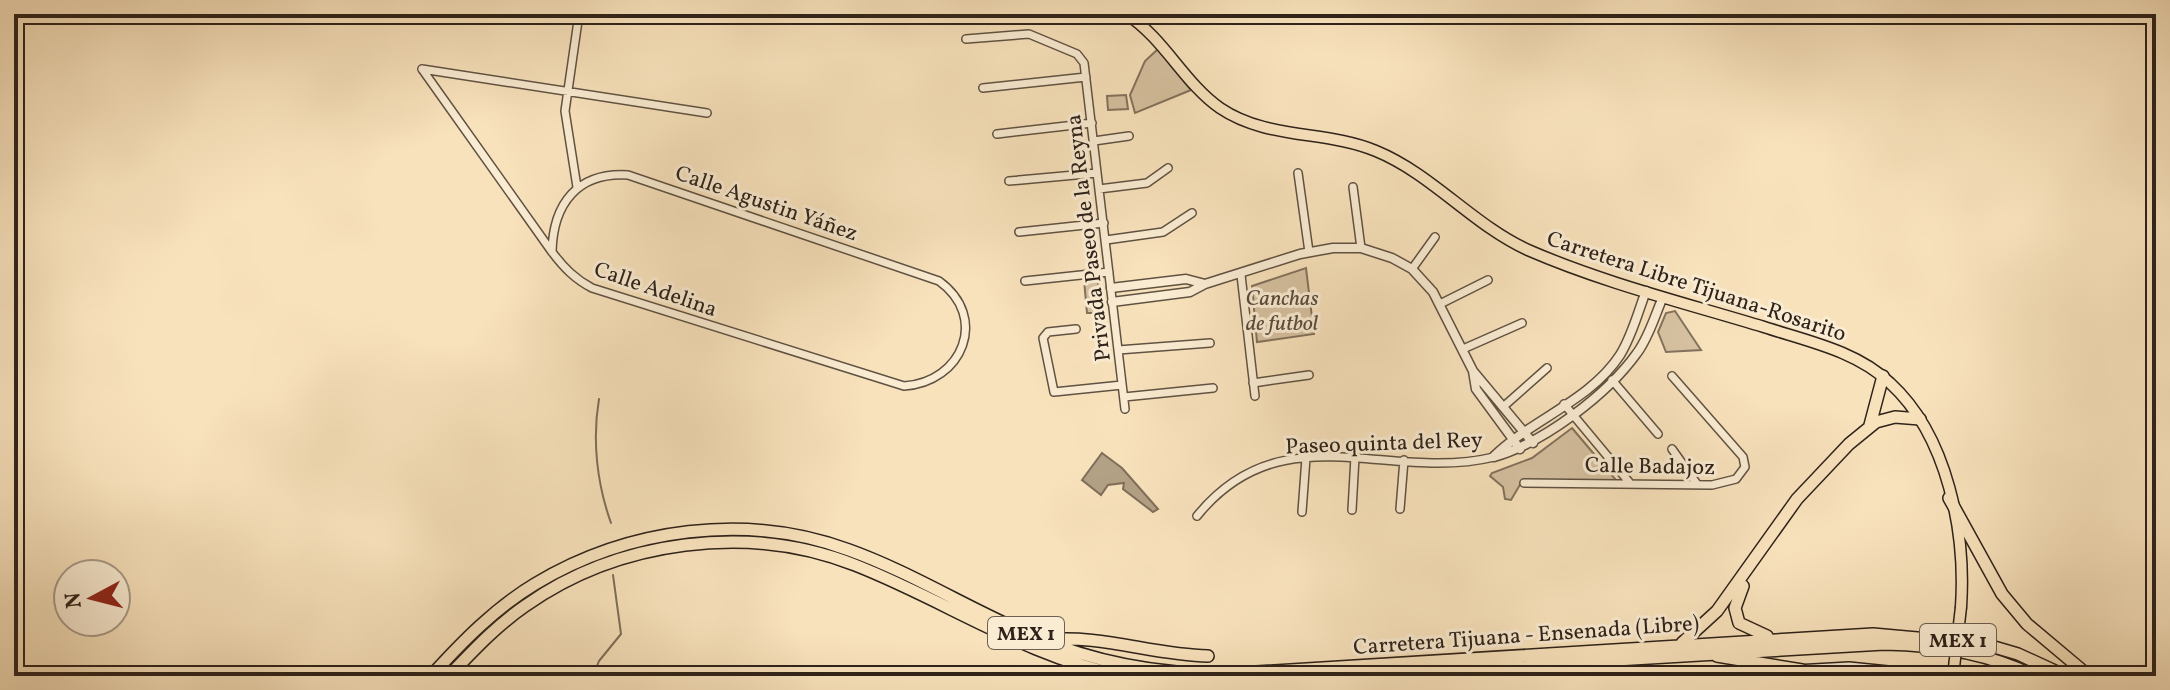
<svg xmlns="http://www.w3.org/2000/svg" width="2170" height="690" font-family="Vollkorn,serif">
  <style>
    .green { fill: #d6c1a0; stroke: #82725d; stroke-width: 2 }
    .water { fill: #b3a185; stroke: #7e6e5a; stroke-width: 2 }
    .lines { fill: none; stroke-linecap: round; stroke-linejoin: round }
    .stream { stroke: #7e6e5a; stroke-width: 2 }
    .minor-casing { stroke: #605242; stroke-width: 10 }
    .tertiary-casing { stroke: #605242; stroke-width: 11 }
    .secondary-casing { stroke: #2e221a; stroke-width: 12 }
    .primary-casing { stroke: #2e221a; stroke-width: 13 }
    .trunk-casing { stroke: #2e221a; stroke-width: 14 }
    .minor { stroke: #faecd3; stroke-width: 7 }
    .tertiary { stroke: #faecd3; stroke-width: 8 }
    .secondary { stroke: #faecd3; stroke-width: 9 }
    .primary { stroke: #f8e2bc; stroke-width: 10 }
    .trunk { stroke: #f8e2bc; stroke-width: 11 }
    .primary-bridge-casing { stroke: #2e221a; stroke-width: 13; stroke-linecap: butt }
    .primary-bridge { stroke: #f8e2bc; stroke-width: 10 }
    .labels { text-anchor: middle; stroke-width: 6; stroke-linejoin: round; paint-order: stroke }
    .shield { fill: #faecd3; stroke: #6b5f52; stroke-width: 2 }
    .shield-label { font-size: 20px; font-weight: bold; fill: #2e221a }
    .street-label { font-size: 22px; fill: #2e221a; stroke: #faecd3 }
    .park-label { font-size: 22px; font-style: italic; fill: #584a3c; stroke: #faecd3 }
  </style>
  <rect width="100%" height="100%" fill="#f8e2bc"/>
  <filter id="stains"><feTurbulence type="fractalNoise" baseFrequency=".0025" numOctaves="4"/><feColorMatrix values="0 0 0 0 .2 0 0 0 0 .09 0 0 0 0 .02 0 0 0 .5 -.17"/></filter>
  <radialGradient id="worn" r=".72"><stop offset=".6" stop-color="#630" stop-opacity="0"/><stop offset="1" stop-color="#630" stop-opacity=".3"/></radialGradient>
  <path class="green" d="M1158,49l33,41 -56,23 -5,-18 15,-34z
    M1126,95l2,14 -20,1 -1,-14z
    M1306,268l8,66 -57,8 -5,-56z
    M1098,279l2,34h-13l-3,-33z
    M1675,311l26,39 -35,2 -8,-20 8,-19z
    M1572,428l44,52 -95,3 -10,17 -6,-1 -2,-12 -13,-11 2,-3 40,-15z"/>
  <path class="water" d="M1102,453l20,15 36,41 -5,3 -30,-23 1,-6 -16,2 -7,10 -19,-15z"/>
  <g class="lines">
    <path class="stream" d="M599,399c-7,41 -2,85 12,124
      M593,676l6,-15 22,-27 -8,-59"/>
    <g class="minor-casing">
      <path id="minor" d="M966,39l63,-5 48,20 7,9 41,346
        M422,69l130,183c12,16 23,27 40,36l312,98c59,-4 85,-69 35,-105l-311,-106c-50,-3 -75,28 -76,77
        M422,69l285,44
        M983,88l103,-11
        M997,134l95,-11
        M1094,141l35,-5
        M1298,173l11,79
        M1009,181l88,-8
        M577,187l-12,-76 14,-97
        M1353,187l8,61
        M1099,189l48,-6 21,-15
        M1019,232l85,-9
        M1106,240l57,-8 29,-19
        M1412,269l23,-32
        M1241,275l14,121
        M1025,281l84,-9
        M1440,304l48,-24
        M1076,329l-28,3 -5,6 11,54 68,-7
        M1463,349l59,-26
        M1118,350l92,-7
        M1612,380l46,54
        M1253,383l56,-8
        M1124,397l89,-9
        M1564,404l65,78
        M1503,407l44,-39
        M1672,449l25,35
        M1524,483l188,2 24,-6 9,-12 -2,-10 -71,-81
        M1400,509l4,-49
        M1352,510l3,-53
        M1302,512l4,-54
        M1197,516c85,-105 191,-33 297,-59"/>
    </g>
    <g class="tertiary-casing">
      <path id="tertiary" d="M1111,288l75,-9 19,5
        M1112,302l78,-10 15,-8 95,-30 33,-6h28l31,10 20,11 21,23 40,79 3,18 44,60
        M1473,371l60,72
        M1494,456c37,-36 97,-56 126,-101 12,-19 18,-43 26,-64
        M1494,457c49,-14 113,-62 143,-104 12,-16 18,-38 26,-56"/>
    </g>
    <g class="secondary-casing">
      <path id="secondary" d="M1687,676l162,-9 88,9"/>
    </g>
    <g class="primary-casing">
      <path id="primary" d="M1126,14c38,24 58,69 94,94 47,32 106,22 156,43 56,23 97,74 152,99 76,33 157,53 236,77 43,14 93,24 126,56 58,53 76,150 71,224
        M14,18l5,-4"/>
    </g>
    <g class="trunk-casing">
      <path id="trunk" d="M1870,425l13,-49
        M1949,498l53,96 25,30 62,52
        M1743,586l-8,22 4,15 28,13
        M1046,640c54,-6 107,15 162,16
        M1682,643l35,-32 80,-112 52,-55 27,-22 19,-5 25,2
        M1717,656l85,14
        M431,676c31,-34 64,-68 104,-92 93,-56 212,-72 314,-34 64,23 123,61 186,87 61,26 123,37 189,37l649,-40 111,10 34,10 48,22
        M449,676c24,-25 47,-50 76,-70 93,-66 224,-83 330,-41 90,35 173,93 269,111
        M1347,676l537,-32c51,1 104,9 150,32"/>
    </g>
    <use href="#minor" class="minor"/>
    <use href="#tertiary" class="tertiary"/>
    <use href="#secondary" class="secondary"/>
    <use href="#primary" class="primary"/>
    <use href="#trunk" class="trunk"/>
    <g class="primary-bridge-casing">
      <path id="primary-bridge" d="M1953,676l8,-69"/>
    </g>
    <use href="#primary-bridge" class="primary-bridge"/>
  </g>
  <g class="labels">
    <g class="shield">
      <rect x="988" y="617" width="76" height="32" rx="6"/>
      <rect x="1920" y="624" width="76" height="32" rx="6"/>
    </g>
    <g class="shield-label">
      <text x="1026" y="640">MEX 1</text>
      <text x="1958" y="647">MEX 1</text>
    </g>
    <g class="street-label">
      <text transform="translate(767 202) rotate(19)" y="8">Calle Agustin Yáñez</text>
      <text transform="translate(1087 238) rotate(-97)" y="8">Privada Paseo de la Reyna</text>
      <text transform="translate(1697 285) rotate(18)" y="8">Carretera Libre Tijuana-Rosarito</text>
      <text transform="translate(656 288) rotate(19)" y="8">Calle Adelina</text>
      <text transform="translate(1384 442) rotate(-2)" y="8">Paseo quinta del Rey</text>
      <text transform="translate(1650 465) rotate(1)" y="8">Calle Badajoz</text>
      <text transform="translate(1526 634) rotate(-4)" y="8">Carretera Tijuana - Ensenada (Libre)</text>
    </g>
    <g class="park-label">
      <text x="1282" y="305">Canchas<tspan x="1282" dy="25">de futbol</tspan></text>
    </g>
  </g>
  <rect width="2170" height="690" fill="none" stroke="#f8e2bc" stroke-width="48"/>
  <rect x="16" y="16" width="2138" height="658" fill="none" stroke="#2e221a" stroke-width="4"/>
  <rect x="24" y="24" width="2122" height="642" fill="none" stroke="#2e221a" stroke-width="2"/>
  <g transform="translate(92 598) rotate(263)"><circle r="38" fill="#faecd3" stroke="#a89b89" stroke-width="2"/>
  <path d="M0-6L14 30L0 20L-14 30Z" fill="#8f2418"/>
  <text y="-12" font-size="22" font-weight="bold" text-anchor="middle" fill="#2e221a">N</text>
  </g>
  <rect width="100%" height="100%" filter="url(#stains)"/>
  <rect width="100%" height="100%" fill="url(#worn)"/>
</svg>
